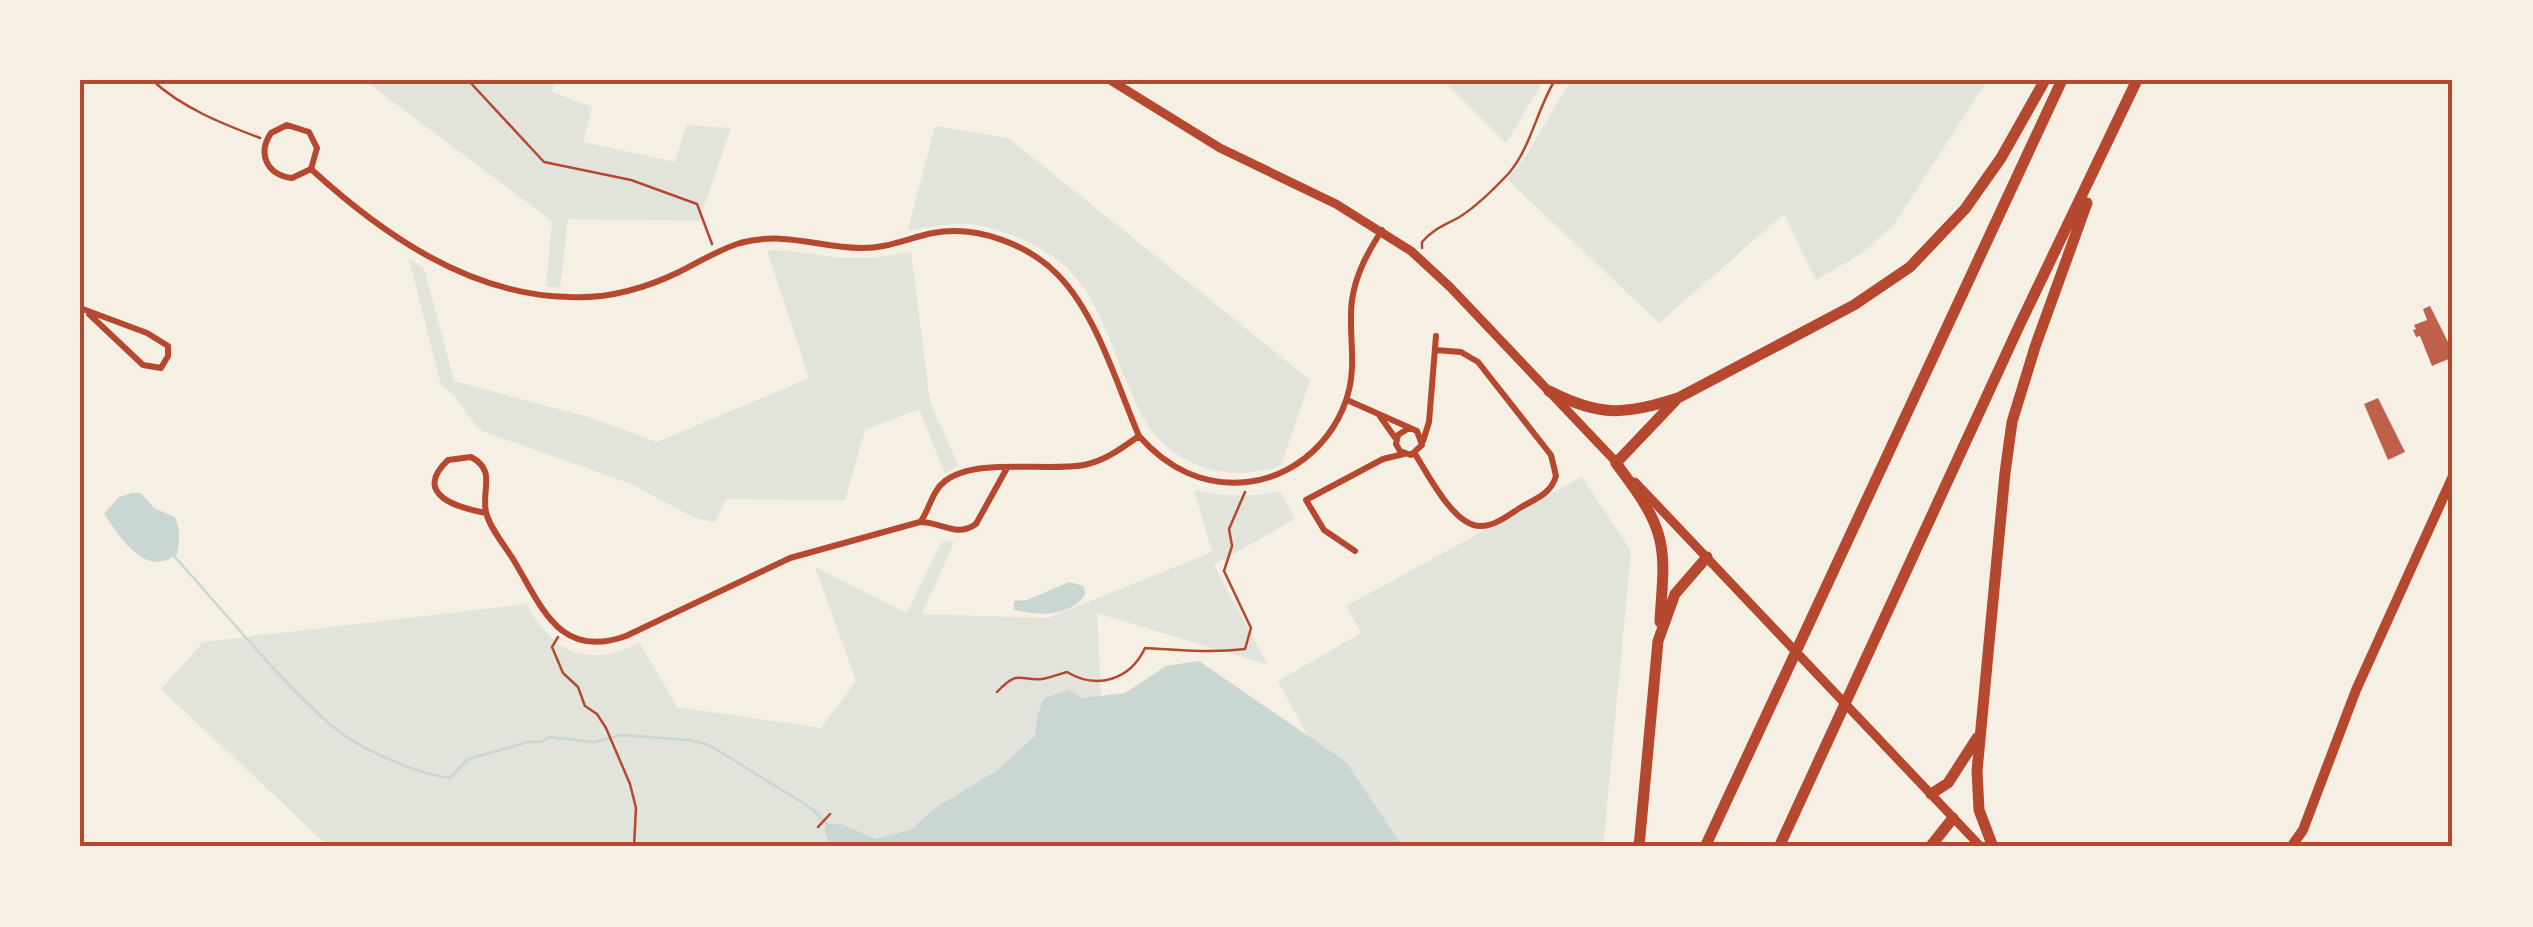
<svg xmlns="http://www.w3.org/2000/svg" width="2533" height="927" font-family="'Exo 2',sans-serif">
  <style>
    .green { fill: #e2e4dc }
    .water { fill: #c9d6d2 }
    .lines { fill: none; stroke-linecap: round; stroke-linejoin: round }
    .stream { stroke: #c9d6d2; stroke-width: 2.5 }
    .building { fill: #bf614a }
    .path { stroke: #b5482f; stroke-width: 2.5 }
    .minor { stroke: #b5482f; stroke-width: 6 }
    .secondary { stroke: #b5482f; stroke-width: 9 }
    .primary { stroke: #b5482f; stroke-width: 10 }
    .motorway { stroke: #b5482f; stroke-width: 11 }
    .neatline { fill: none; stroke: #b5482f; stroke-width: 4 }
  </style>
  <rect width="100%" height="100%" fill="#f6efe4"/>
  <path class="green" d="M364,80h191l-3,12 40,15 -9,35 92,20 11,-37 45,3 -32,93 -131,-2 -8,69 -14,-2 6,-65z
    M1443,80h101l-38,63z
    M1571,80h417l-94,144 -30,28 -48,28 -32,-66 -125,109 -152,-144 19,-23z
    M935,126l73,12 302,242 -29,85c-49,19 -107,3 -135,-43 -29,-48 -36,-106 -75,-150 -21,-24 -77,-49 -109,-48 -18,0 -36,4 -54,6z
    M767,250c33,-1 64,10 96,8 16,0 33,-4 48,-6l19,150 28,63 -13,9 -26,-65 -54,21 -20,70 -119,-1 -11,24 -22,-6 -62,-33 -149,-53c-17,-14 -20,-34 -41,-46l-32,-126 15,9 30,113 134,36 69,25 152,-64z
    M1582,477l49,74 -28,296h-236l-89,-166 83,-48 -15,-27z
    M1194,490c30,7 56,7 86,1l15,28 -81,46 54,100 -171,-52 11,234h-779l-168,-158 42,-47 323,-38c29,50 60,64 114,39l37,64 144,21 35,-47 -41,-114 92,46 35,-72 12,1 -32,72 126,4 164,-66z"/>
  <path class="water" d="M132,493h9l13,15 21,9c5,13 5,23 2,37 -32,25 -56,-16 -73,-40l15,-17z
    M1069,582l15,4 1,8c-15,24 -47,21 -71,16v-9l13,-1z
    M1199,661l147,101 57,85h-572l-7,-18 3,-5h14l35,15 34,-9 25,-22 61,-37 39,-35 2,-20 7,-18 24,-8 14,8 43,-5 41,-27z"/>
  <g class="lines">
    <path class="stream" d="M174,556c50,55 103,122 158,170 25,22 85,48 118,52l18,-19 60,-17h13l8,-5 45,5 27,-7 68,5 20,5 102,63 16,16"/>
  </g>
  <path class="building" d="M2430,306l23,46 -3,2 1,4 -19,8 -12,-30 -4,1 -3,-7 3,-1 -2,-4 13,-5 -4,-11z
    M2378,398l27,54 -17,8 -24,-56z"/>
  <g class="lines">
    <path class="path" d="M152,80c30,28 71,44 108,58
      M468,80l76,82 87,18 66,24 15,40
      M1422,248v-6c12,-14 24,-17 39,-26 17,-11 34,-28 48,-43 22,-26 28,-64 46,-93
      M558,637l-6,10 11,26 15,14 7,19 12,8 9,14 24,56 6,24 -2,39
      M997,692c22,-23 22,-11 45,-13 8,-1 17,-5 25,-7 30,18 63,8 78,-24 33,2 67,5 100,1l6,-21 -27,-57 8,-25 -3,-17 16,-37
      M818,827l12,-13"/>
    <path class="minor" d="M311,169l6,-21 -8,-16 -22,-7 -16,8c-14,21 -4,42 21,45l19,-9c71,65 158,126 258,128 38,2 75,-8 110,-25 20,-10 39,-22 61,-29 43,-12 78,4 120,5 26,1 48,-10 73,-15 43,-8 95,11 125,42 39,40 59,110 81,161 28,32 65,51 108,46 57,-6 103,-57 105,-114 1,-22 -3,-45 0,-68 4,-27 16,-48 30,-70
      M80,308l67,25 21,13v10l-7,12 -18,-3 -54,-51
      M1347,400l70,31 5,14 -11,10 -11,-4 -4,-7 2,-9 11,-7
      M1379,415l17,24
      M1423,441l6,-19 7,-86
      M1415,454c13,20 39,73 66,72 15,0 30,-13 42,-20 15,-8 28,-13 33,-30l-5,-21 -73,-93 -17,-10 -26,-2
      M486,513c-27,-5 -75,-18 -38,-53l23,-3c26,14 10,32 15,55 3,15 19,34 27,47 29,48 46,101 113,77l164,-78 130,-36c22,0 36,16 56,2l31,-56
      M921,521c9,-13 11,-30 24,-40 31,-24 100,-9 139,-16 21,-4 38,-17 55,-29
      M1355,551l-31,-21 -18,-30 77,-41 21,-5"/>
    <path class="secondary" d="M1110,80l110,68 116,56 75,47 39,36 168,177
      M1635,482l346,365"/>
    <path class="primary" d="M2291,847l12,-17 53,-140 97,-214"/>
    <path class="motorway" d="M1549,391c51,26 75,24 129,7l176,-93 56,-38 55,-58 36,-51 44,-78
      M1660,622c1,-29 7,-61 -2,-89 -8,-26 -27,-49 -42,-70l59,-62
      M1931,794l17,-11 29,-45
      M1639,847l19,-206 17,-47 32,-37
      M1705,847l357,-767
      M1779,847l241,-523 117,-244
      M1930,847l23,-29
      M1993,847l-14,-37 -2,-39 28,-298 7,-51 23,-75 52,-144"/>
  </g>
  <rect width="2533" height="927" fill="none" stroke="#f6efe4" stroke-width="165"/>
  <rect x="82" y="82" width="2368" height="762" class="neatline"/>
</svg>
